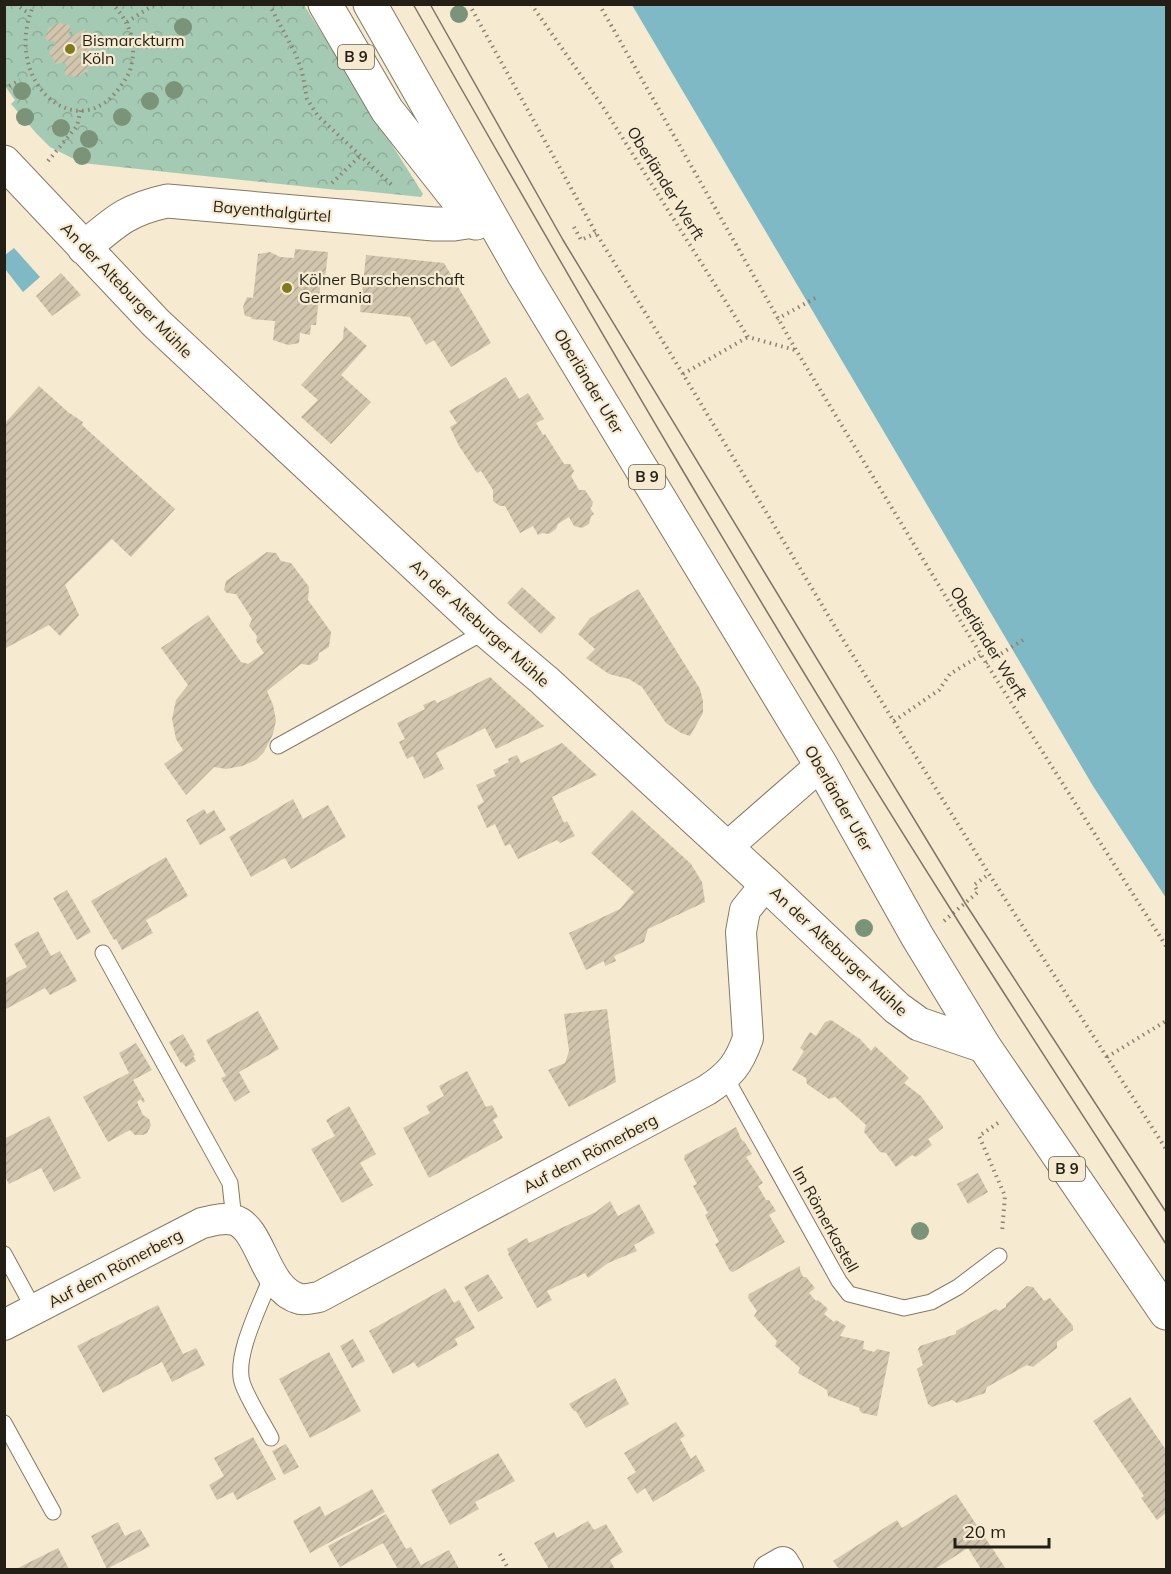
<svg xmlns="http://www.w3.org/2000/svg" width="1171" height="1574" font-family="Mulish,sans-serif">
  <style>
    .park { fill: url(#park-crowns) }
    .water { fill: #7fb9c5 }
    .building { fill: url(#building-hatch) }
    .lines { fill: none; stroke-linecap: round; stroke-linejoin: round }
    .lane-casing { stroke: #847962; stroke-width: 17 }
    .street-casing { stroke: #847962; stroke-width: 32 }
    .secondary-casing { stroke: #847962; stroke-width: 35 }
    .primary-casing { stroke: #847962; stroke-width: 35 }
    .path { stroke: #8c8372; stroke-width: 4; stroke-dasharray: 1.5 4.5; stroke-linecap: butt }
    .lane { stroke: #fff; stroke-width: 15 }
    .street { stroke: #fff; stroke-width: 30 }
    .secondary { stroke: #fff; stroke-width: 33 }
    .primary { stroke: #fff; stroke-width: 33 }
    .tram { stroke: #7d7565; stroke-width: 1.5 }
    .tree { fill: #7b9479 }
    .poi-dot { fill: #7f7a20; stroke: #f6ead0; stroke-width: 2 }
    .labels { text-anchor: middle; stroke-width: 4.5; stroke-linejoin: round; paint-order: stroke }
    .shield { fill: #f6ead0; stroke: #635c4e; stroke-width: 1.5 }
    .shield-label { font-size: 15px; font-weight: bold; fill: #241f16 }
    .poi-label { font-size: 16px; fill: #241f16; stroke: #f6ead0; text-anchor: start }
    .street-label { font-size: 16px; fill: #241f16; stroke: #f6ead0 }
  </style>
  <defs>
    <pattern id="park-crowns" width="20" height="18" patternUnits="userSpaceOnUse" patternTransform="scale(1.5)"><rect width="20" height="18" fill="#a5cab3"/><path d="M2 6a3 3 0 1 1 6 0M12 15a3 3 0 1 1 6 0" fill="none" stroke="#8ead99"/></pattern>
    <pattern id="building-hatch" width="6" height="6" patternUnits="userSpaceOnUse" patternTransform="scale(1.5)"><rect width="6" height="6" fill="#d1c5ad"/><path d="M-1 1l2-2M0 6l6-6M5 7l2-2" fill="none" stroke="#b3a994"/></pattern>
  </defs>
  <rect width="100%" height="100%" fill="#f6ead0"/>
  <path class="park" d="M5,5h299l119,189 -2,3 -68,-7h-16l-255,-27 -32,-16 -14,-14 -25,-29 4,-4 -10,-14z"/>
  <path class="water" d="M632,5h534v893l-73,-112z
    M14,248l26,29 -17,15 -18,-23v-14z"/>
  <path class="building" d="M60,22l2,2 7,1 2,4 -3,5 2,3 15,-8 9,18 -15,8 1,4h7l2,8 -3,1 2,3 -14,7 -2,-3 -6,1 -2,-5 3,-5 -2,-4 -9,2 -7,-12 6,-8 -1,-3h-7l-2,-4 3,-6 -1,-2z
    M295,249l33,3 -3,27h-4l-5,46h-5l-1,10 -10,-2 -1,10 -11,2 -15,-5 2,-19 -24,-2 1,-2 -7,-1 -2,-9 4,-10 6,1 5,-44 12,-2 10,5 14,1z
    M366,255l78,8 47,80 -40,24 -17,-27 -8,5 -16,-28 -50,-5z
    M61,273l20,22 -29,21 -16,-20z
    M344,326l23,20 -26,29 30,27 -40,42 -30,-27 17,-17 -17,-15 42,-46z
    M506,377l13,22 9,-6 16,26 -8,4 7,12 2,-1 19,30h6l4,7 -3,5 8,14h6l8,12 -1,4 -2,2 4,6 -3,2 -2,8 -7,4 -8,-2 -5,-9 -11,7 -2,5 -7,5 -7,-1 -4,2 -5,-9 -13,7 -15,-27h-5l-7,-5v-11l-12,-19 -4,2 -18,-27 -9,-19 7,-4 -8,-12z
    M39,386l29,26 15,10 -1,3 93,84 -44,48 -19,-18 -47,46 14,30 -19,21 -11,-11 -45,24v-225z
    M267,552l9,1 5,8 10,2 18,24 -1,13 23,32 -2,15 -10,6 -1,7 -8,5 -9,-1 -34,27 6,14 3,15 -3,14 -9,18 -8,8 -14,6 -16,3 -12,-2 -28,28 -22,-31 19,-14 -7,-11 -4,-20 4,-19 12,-15 -27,-37 47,-33 33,47 7,2 16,-11 -8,-12 1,-5 -8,-10 3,-7 -16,-25 -9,-1 -3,-3 2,-9z
    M522,587l34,31 -15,16 -34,-31z
    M638,589l62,100 3,12v12l-13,23 -9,-3 -15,-10 -24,-36 -13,-8 -20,-5 -23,-16 9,-9 -17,-15 12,-16z
    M490,677l54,49 -48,23 -11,-21 -49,25 8,16 -20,10 -11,-23 -6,3 -8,-17 6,-3 -8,-16 28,-14 -2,-4 12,-5 2,3z
    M562,743l35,32 -45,22 12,26 3,-2 8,15 -15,7 -3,-3 -39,19 -8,-15 -5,2 -10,-22 -8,4 -10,-22 7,-4 -8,-17 20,-9 -3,-6 16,-8 -1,-3 9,-4 4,8z
    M293,799l10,20 25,-14 18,32 -55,32 -6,-11 -34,19 -22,-40z
    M204,809l3,5 7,-4 12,20 -26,15 -14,-25z
    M632,810l59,54 11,18 3,20 -57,27 -4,13 -30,14 2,5 -11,5 -1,-5 -18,9 -17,-37 51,-24 14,-17 -43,-39z
    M166,857l22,39 -42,24 7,13 -31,17 -6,-11 -2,1 -23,-39z
    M67,890l24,42 -14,8 -24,-42z
    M38,931l13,25 9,-5 17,30 -27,14 -5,-7 -41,22v-31l23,-12 -13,-23z
    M607,1009l9,73 -47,25 -21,-37 17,-7 4,-12 -5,-37z
    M258,1011l21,38 -40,23 11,20 -15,10 -14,-24 5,-2 -20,-36z
    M831,1020l29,19 11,12 4,-5 34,32 -5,5 17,13 22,30v2l-15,11 4,6 -16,12 -4,-2 -16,12 -10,-14 -6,-1 -16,-20 2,-7 -31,-28 -6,2 -22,-15 -1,-6 -14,-8 12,-19 -4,-3 10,-16 6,4 9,-14z
    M183,1034l12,21 -2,1 3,5 -10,6 -4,-5 -1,1 -12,-21z
    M136,1043l16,27 -19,10 12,21 -2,2 -2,-4 -4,3 6,13 6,4 2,6 -4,8 -4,2h-8l-5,-5 -22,12 -25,-45 46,-24 -10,-20z
    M467,1071l19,36 6,-2 6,12 -5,3 10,18 -74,40 -26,-50 27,-15 -4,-7 18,-10 -5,-10z
    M349,1106l27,48 -16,9 13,22 -31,18 -31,-54 24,-13 -9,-16z
    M49,1116l32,62 -27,14 -13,-24 -32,16 -5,-9v-36z
    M736,1127l6,14h2l8,13 -6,3 17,26 -5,3 8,14h3l7,11 -7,4 16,27 -52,30 -3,-1 -15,-27 4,-2 -14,-27 3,-2 -15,-27 4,-2 -13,-25 1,-4z
    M978,1173l10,19 -20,12 -11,-20z
    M610,1201l8,15 21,-12 16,29 -21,12 3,6 -29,12 -20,15 -3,-5 -38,18 5,9 -15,8 -29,-54 1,-1 -2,-4 20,-11 2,5 67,-31z
    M800,1266v4l3,7h3l9,11 -6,5 7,8 2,-1 10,9 -4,5 10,8 2,-2 10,6 -6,10 24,5 -1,8 11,3 3,-3 13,3 -13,64 -15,-3 -3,-3 1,-2 -32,-12 -1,-6 -29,-17 2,-5 -25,-22 2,-5 -23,-25 3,-5 -9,-13 1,-4z
    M488,1274l15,24 -25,14 -14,-25z
    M1027,1286l6,1 11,14 6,-3 23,28v4l-16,12v6l-24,19 -6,-2 -40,22 -2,6 -28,10 -5,-3 -20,7 -4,-3 -11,-35 6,-4 -5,-16 2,-3 36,-12v-3l40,-22 3,2 7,-4v-3z
    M445,1288l9,15 5,-3 16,28 -20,11 3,6 -21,12 -19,11 -4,-6 -21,12 -24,-43z
    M158,1305l25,49 13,-6 9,17 -33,17 -10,-20 -59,31 -26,-47z
    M353,1339l12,22 -13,7 -12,-22z
    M329,1352l32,59 -51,27 -31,-59z
    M615,1378l14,26 -43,24 -10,-17h-2l-5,-7z
    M1130,1397l36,53v63l-9,7 -16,-22 3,-2 -51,-75z
    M676,1422l9,14 -5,3 11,20 5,-4 9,16 -52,31 -8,-14 -8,6 -10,-16 9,-6 -12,-19z
    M253,1437l23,42 -39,21 -4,-8 -16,8 -8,-15 15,-9 -10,-18z
    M286,1444l13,23 -15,8 -12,-24z
    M498,1453l17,28 -40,21 4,7 -29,16 -19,-35z
    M372,1489l13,23 -75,41 -17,-32 27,-15 5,10z
    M956,1494l50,75h-25l-13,-21 -33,21h-96l-6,-8 64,-41 5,8z
    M386,1514l20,35 5,-2 10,18 28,-15 10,19h-61l-15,-26 -43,24 -12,-21z
    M588,1521l6,9 12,-6 17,28 -13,8 5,9h-66l-15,-26 20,-11 3,6z
    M118,1522l7,14 15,-7 10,17 -43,23 -16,-33z
    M58,1548l11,21h-53z"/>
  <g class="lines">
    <g class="lane-casing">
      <path id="lane" d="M278,746l208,-115
        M103,953l127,230 4,37
        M726,1078l113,203 10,13 55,14 27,-6 27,-15 41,-31
        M4,1254l31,57
        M4,1423l49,89
        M271,1438c-9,-17 -21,-35 -28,-53 -11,-27 19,-83 29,-110"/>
    </g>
    <g class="street-casing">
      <path id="street" d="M726,848l95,-83
        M4,1325l198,-102c10,-2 21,-6 32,-3 28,8 30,70 66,79 6,1 13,-1 19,-2l388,-207c23,-15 32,-26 41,-52l-7,-106 4,-22 21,-26
        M769,1570l14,-8 5,8"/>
    </g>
    <g class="secondary-casing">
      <path id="secondary" d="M4,162l152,161 330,308 58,49 222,204 131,124 22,16 65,22
        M84,248c31,-26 42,-38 83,-47l267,23h20l20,-3"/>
    </g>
    <g class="primary-casing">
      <path id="primary" d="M325,4l62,106 89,113
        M370,4l154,271 297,490 96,171 67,110 182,267"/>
    </g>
    <path class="path" d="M15,4l12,8
      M34,4c-34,77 43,144 86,83 5,-7 9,-12 11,-20 6,-25 -1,-43 -18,-63
      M269,4l26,49 7,18 5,28 11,17 76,71
      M469,4l127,229 87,141 151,251 155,249 177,275
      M531,4l72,103 145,230 47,13
      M599,4l197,346 190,313 180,283
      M127,22l28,-18
      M4,89l16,-9
      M48,161l29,-35 4,-17
      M332,183l28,-27
      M574,227l7,13 15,-7
      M777,319l42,-23
      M683,374l65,-37
      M986,663l37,-23
      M894,721l45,-31 11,-16 31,-19
      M944,921l34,-29 -4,-7 15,-11
      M1107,1057l59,-36
      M998,1123l-19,13 26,60 -3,36
      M500,1554l9,16"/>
    <use href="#lane" class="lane"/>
    <use href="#street" class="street"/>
    <use href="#secondary" class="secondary"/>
    <use href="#primary" class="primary"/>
    <path class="tram" d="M413,4c174,306 351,611 540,909 70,111 142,221 213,331
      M430,4l133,236 402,663 201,309"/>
  </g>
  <g class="tree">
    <circle cx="459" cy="14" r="9"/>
    <circle cx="183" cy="27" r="9"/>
    <circle cx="174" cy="90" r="9"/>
    <circle cx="22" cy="91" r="9"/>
    <circle cx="150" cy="101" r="9"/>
    <circle cx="25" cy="117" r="9"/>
    <circle cx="122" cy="117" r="9"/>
    <circle cx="61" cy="128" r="9"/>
    <circle cx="89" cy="139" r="9"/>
    <circle cx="82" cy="156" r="9"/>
    <circle cx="864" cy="928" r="9"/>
    <circle cx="920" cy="1231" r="9"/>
  </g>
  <g class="poi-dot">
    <circle cx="70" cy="49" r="6"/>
    <circle cx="287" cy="288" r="6"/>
  </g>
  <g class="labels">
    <g class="shield">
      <rect x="338" y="45" width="36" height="24" rx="4.5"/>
      <rect x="629" y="465" width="36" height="24" rx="4.5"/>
      <rect x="1049" y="1157" width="36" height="24" rx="4.5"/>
    </g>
    <g class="shield-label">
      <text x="356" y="62">B 9</text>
      <text x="647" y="482">B 9</text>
      <text x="1067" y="1174">B 9</text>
    </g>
    <g class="poi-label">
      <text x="82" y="46">Bismarckturm<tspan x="82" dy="18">Köln</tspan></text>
      <text x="299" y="285">Kölner Burschenschaft<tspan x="299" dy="18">Germania</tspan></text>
    </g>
    <g class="street-label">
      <text transform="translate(666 183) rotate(58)" y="6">Oberländer Werft</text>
      <text transform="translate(272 211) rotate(5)" y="6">Bayenthalgürtel</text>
      <text transform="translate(127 290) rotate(46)" y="6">An der Alteburger Mühle</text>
      <text transform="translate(589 381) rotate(59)" y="6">Oberländer Ufer</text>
      <text transform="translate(480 623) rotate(42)" y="6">An der Alteburger Mühle</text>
      <text transform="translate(989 643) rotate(58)" y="6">Oberländer Werft</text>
      <text transform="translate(839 798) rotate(60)" y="6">Oberländer Ufer</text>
      <text transform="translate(839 951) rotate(43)" y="6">An der Alteburger Mühle</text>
      <text transform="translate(590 1153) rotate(-28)" y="6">Auf dem Römerberg</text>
      <text transform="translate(826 1219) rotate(61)" y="6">Im Römerkastell</text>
      <text transform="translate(115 1268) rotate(-28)" y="6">Auf dem Römerberg</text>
    </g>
  </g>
  <rect width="1171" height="1574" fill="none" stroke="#241f16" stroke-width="12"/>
  <path d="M955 1538v9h94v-9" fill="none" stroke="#241f16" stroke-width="3"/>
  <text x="964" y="1538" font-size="18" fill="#241f16" stroke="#f6ead0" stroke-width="4.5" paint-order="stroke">20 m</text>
</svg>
